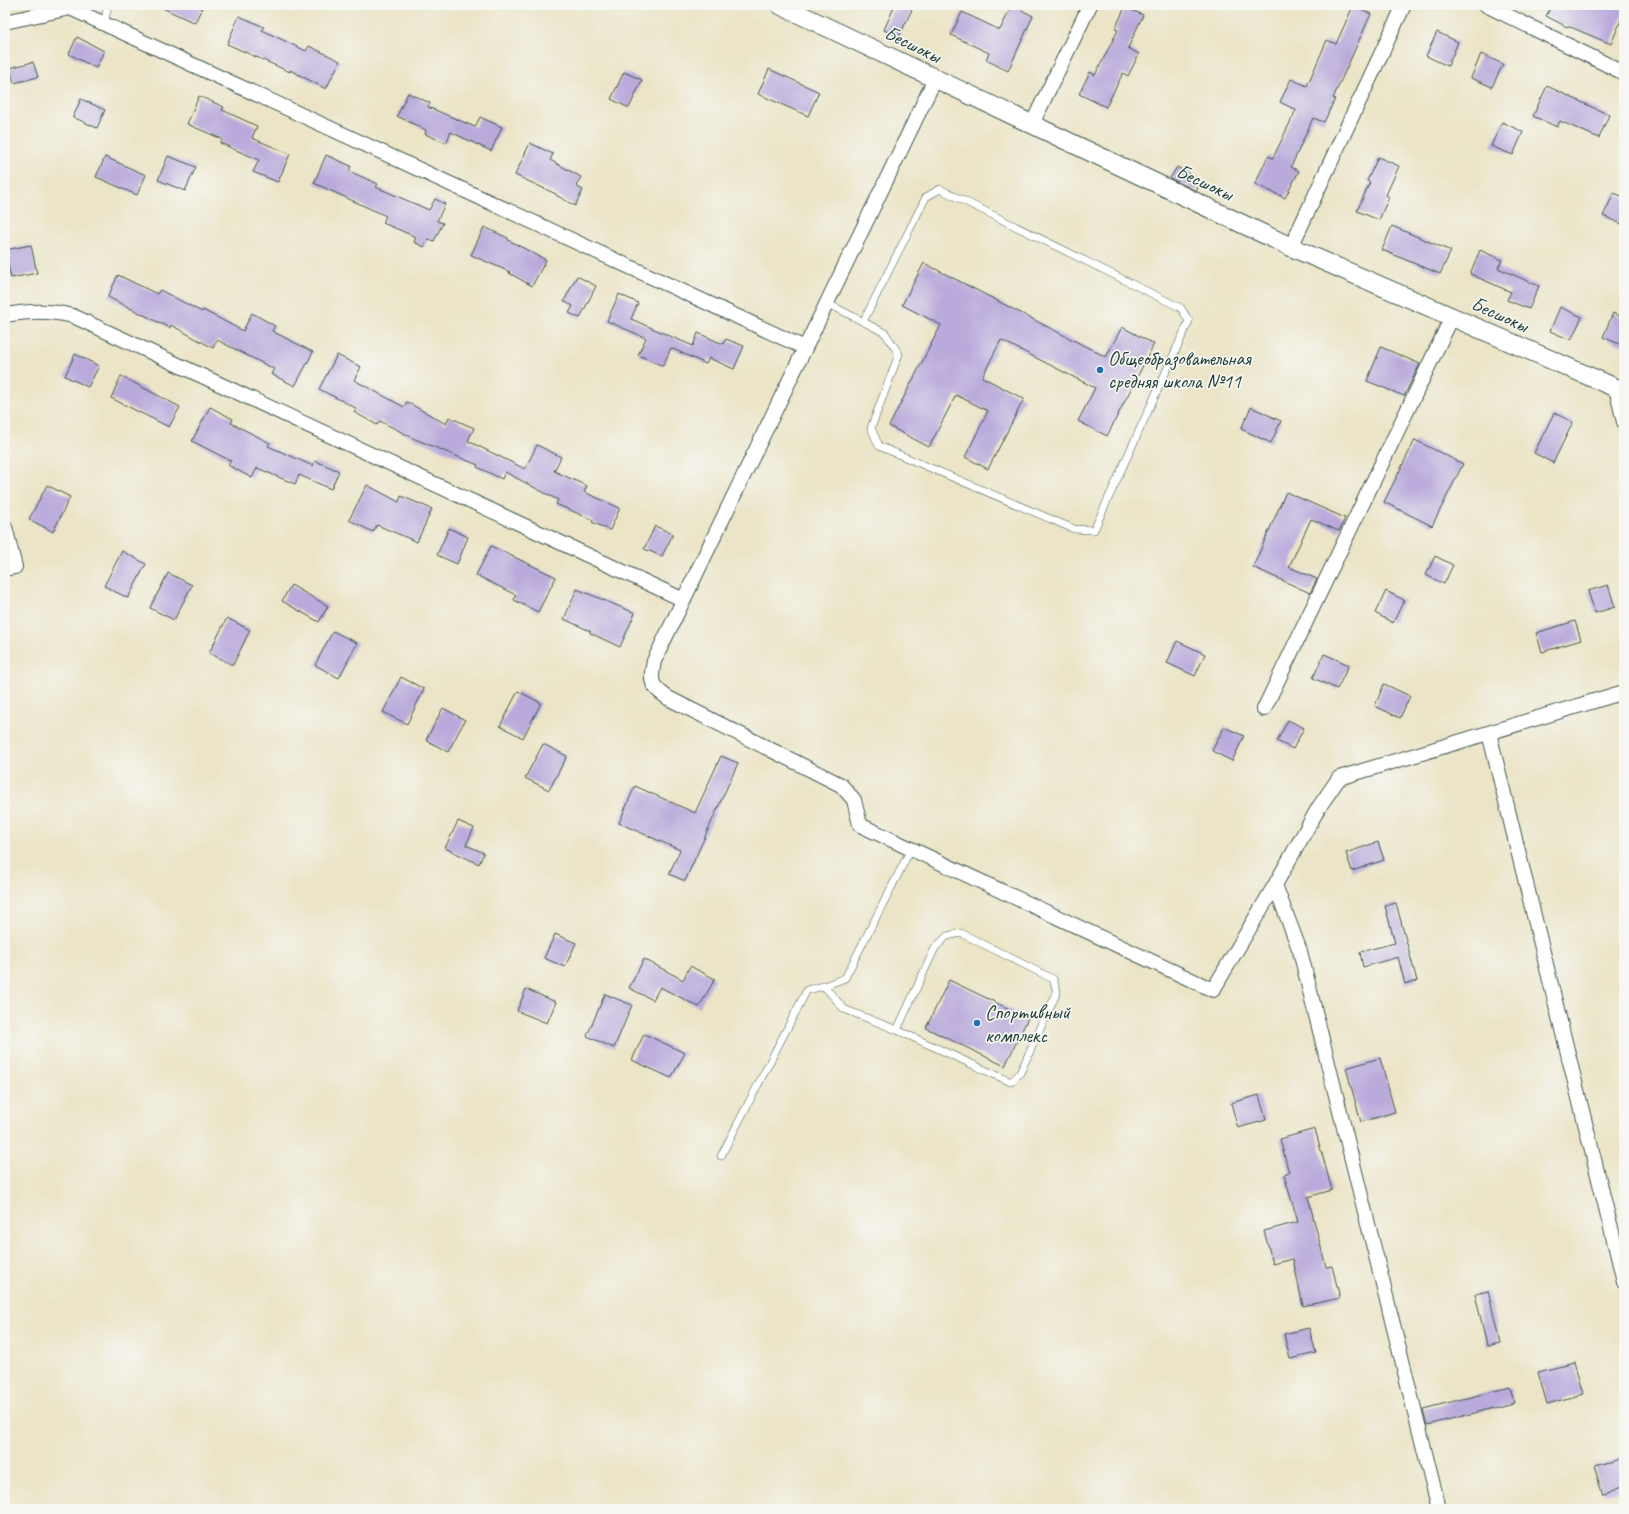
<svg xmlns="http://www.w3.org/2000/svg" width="1629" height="1514" font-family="Caveat,sans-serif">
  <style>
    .building { fill: #baaadb }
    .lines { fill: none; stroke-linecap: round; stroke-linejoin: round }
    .service-casing { stroke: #3e564a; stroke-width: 8 }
    .minor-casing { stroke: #3e564a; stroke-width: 16 }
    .tertiary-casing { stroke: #3e564a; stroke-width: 20 }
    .service { stroke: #fff; stroke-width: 7 }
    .minor { stroke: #fff; stroke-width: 14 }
    .tertiary { stroke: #fff; stroke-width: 18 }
    .poi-dot { fill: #1f6fb2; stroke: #f6f6f2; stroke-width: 1.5 }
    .labels { text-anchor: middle; stroke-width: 3.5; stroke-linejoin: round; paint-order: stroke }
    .street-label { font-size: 20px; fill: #1f3d34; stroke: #f6f6f2 }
    .poi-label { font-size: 20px; fill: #1f3d34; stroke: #f6f6f2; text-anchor: start }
  </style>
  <rect width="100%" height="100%" fill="#f6f6f2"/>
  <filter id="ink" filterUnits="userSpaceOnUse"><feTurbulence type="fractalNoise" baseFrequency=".025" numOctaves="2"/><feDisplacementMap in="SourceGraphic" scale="8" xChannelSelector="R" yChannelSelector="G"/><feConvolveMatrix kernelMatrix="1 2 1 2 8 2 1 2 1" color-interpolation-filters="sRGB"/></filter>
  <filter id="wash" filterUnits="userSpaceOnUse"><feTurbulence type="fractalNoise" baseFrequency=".012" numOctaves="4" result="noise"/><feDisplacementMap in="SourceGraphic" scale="16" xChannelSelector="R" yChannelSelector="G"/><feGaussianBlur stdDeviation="0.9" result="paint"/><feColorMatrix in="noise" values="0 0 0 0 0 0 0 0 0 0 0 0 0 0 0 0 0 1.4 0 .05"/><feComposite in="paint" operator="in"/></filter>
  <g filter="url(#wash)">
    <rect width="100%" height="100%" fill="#ebe4c6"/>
    <g id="blocks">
      <path class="building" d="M156,5h47l-8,18z
        M895,5h19l-15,32 -15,-7z
        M1012,5l21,11 -25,55 -22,-11 3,-7 -38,-18 11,-23 38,18z
        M1552,5h62l10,4v4l-13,31 -43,-18 -1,1 -21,-11z
        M1353,6l18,8 -38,84 2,1 -11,23 -11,-4 -22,49 8,4 -14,27 -30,-14 13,-28 5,2 23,-48 -16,-8 11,-23 16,7 20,-46 9,4z
        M1125,7l18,8 -15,33 11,6 -11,22 -5,-3 -17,34 -27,-13 11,-22 5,3 23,-45 -3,-1z
        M239,16l25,11 -2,3 44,21 3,-5 31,15 -14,28 -36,-19v2l-63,-28z
        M1437,32l21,10 -10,24 -22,-10z
        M77,37l27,14 -8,17 -27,-14z
        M1481,54l22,10 -11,23 -21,-9z
        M33,62l5,15 -24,6 -4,-15z
        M769,69l50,23 -11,24 -50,-22z
        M624,72l18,8 -13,28 -18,-9z
        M1547,86l62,29 -10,23 -39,-17 -3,6 -24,-11z
        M408,93l22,10 -2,4 47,20 5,-10 22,10 -11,24 -40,-19 -5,11 -21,-9 1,-4 -29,-14z
        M199,96l25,11 -2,3 35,16 -5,12 38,16 -12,28 -25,-10 6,-12 -39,-17 2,-4 -35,-15z
        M81,99l24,11 -8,18 -24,-11z
        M1502,122l21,10 -10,23 -22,-9z
        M530,143l23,11 -3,6 31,17 -5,9 7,4 -8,16 -19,-11v-1l-41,-19z
        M326,155l25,11 -2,5 29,13 -2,3 53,23 6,-11 10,5 -8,17 6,2 -9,18 -6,-2 -4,8 -10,-5 2,-5 -33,-14 3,-7 -72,-33z
        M168,156l28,11 -11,24 -27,-11z
        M105,157l41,18 -9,20 -41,-18z
        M1378,157l21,9 -13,29 3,2 -10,23 -22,-9 13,-29 -3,-1z
        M1177,167l25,14 -6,10 -26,-13z
        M1614,193l10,4v28l-21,-9z
        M1392,226l59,25 -11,23 -58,-24z
        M484,227l24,11v2l38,20 -14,26 -23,-13 1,-1 -39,-17z
        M31,245l6,28 -26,5 -6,-28z
        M1480,250l22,10 -4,8 41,18 -10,23 -22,-9 4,-8 -41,-18z
        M924,263l182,94 16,-30 32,17 -47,92 -29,-15 17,-33 -94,-48 -19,37 42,22 -36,70 -23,-12 23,-46 -32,-16 -27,52 -40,-21 52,-101 -39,-20z
        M118,275l39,19 3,-4 42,22 1,-2 40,21 9,-18 23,13 -3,5 41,21 -18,34 -24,-12 3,-5 -57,-29 -4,8 -42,-23 -1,3 -62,-31z
        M577,276l19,10 -16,32 -11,-5 4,-7 -9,-5z
        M619,294l19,9 -7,16 62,27 5,-13 25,11 3,-5 18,7 -10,23 -25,-11 -3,6 -35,-16 -8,18 -25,-11 8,-17 -39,-17z
        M1560,307l22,10 -11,23 -21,-9z
        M1613,313l11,5v28l-21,-9z
        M1381,347l39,17 -16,32 -37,-15z
        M75,354l24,12 -11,21 -23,-11z
        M337,355l24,12 -7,13 50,27 3,-5 39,22 3,-7 25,11 -6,13 57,28 12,-24 24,12 -7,14 33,15 -3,6 36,16 -10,22 -18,-8 1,-2 -37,-16 2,-4 -53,-28 -3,7 -25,-12 1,-2 -63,-26 -35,-18 -3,4 -23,-13 2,-4 -37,-19z
        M121,376l59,31 -11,20 -58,-29z
        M210,407l23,12 -2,4 39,20 -2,3 45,20 2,-5 24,10 -8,18 -32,-14 -4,9 -38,-16 -5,10 -24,-13 3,-4 -39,-20z
        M1251,407l30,14 -10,22 -30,-14z
        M1554,413l19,9 -20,41 -19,-10z
        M1415,440l48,24 -31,62 -48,-24z
        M47,485l23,12 -17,35 -24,-13z
        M367,485l32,17 2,-6 31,13 -15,33 -40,-17 -4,7 -24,-12z
        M1286,492l59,26 -6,13 -28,-12 -22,48 28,12 -7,14 -57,-26z
        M655,526l18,8 -11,22 -18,-7z
        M449,528l19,9 -11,27 -20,-9z
        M491,546l65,31 -18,35 -24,-12 2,-5 -40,-20z
        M122,551l24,13 -18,34 -24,-12z
        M1435,556l18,9 -9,19 -18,-9z
        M168,573l24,12 -18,35 -24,-12z
        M291,585l37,21 -9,16 -37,-21z
        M1608,585l7,22 -20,6 -7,-22z
        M577,589l58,24 -15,34 -30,-14v-2l-26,-12z
        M1386,591l18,9 -11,23 -18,-10z
        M227,618l23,12 -17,35 -24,-12z
        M1575,621l6,19 -39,12 -6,-19z
        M333,631l24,12 -18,35 -24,-13z
        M1177,641l28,13 -10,22 -28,-13z
        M1324,654l25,11 -12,24 -24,-11z
        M401,677l23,12 -17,35 -24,-12z
        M1384,684l26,12 -10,22 -25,-12z
        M518,691l23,12 -18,35 -23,-12z
        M443,708l22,12 -17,32 -22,-12z
        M1288,720l16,8 -11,21 -16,-8z
        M1224,727l20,9 -12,25 -20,-10z
        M543,744l24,12 -18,34 -24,-12z
        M721,756l17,7 -53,118 -16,-7 11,-24 -61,-27 16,-37 60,27z
        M458,821l16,7 -8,17 18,8 -5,11 -34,-16z
        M1378,842l6,18 -32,11 -6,-18z
        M1396,903l21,78 -12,3 -7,-27 -35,10 -3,-15 35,-9 -10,-37z
        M555,934l21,9 -11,24 -21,-9z
        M644,959l39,21 7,-14 25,13 -16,28 -39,-20 -7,13 -24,-12z
        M949,980l79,38 -23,48 -79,-38z
        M526,989l30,13 -9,21 -30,-12z
        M605,994l27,11 -18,43 -27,-12z
        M644,1034l41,19 -14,25 -39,-18z
        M1380,1058l15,54 -34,10 -15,-54z
        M1259,1095l7,25 -28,8 -7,-25z
        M1315,1129l17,61 -24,7 18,70 6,-1 8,32 -37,8 -10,-47 -20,5 -9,-33 34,-9 -14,-47 5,-2 -9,-34z
        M1488,1291l12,52 -13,3 -12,-52z
        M1309,1328l7,25 -26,6 -6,-25z
        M1574,1363l9,31 -36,10 -9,-32z
        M1510,1387l4,16 -87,22 -4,-16z
        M1621,1458l3,9v22l-21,6 -9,-29z"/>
    </g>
  </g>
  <g filter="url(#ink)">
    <use href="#blocks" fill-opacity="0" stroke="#3e564a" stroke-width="1"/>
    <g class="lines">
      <g class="service-casing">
        <path id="service" d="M104,24l4,-19
          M827,303l58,30 14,21 -28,74 8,18 195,83 20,1 95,-209 -8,-13 -241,-119 -14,8 -63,125
          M824,986l20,23 53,21 114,52 9,-9 37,-81 -4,-13 -92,-46 -14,3 -12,12 -38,82
          M721,1156l86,-166 17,-4 21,-8 66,-129"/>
      </g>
      <g class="minor-casing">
        <path id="minor" d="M1486,5l138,68
          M5,22l65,-14 735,340
          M935,79l-281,582c-4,21 -4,24 14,37l173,87 13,15 6,25 353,165 62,-105 44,-78 20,-29 285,-86
          M1032,124l58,-119
          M1291,247l113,-242
          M5,315c25,-4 43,-5 68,1l611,284
          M1624,387l-8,1 8,34
          M5,527l10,40 -10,2
          M1264,709l188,-392
          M1489,733l135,548
          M1275,885l25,66 139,558"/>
      </g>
      <g class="tertiary-casing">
        <path id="tertiary" d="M780,5l511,242 325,141"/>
      </g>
      <use href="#service" class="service"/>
      <use href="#minor" class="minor"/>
      <use href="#tertiary" class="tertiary"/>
    </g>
  </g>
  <g class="poi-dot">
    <circle cx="1100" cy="370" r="4"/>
    <circle cx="977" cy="1023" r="4"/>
  </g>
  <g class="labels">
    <g class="street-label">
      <text transform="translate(913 44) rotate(26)" y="7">Бесшокы</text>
      <text transform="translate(1205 182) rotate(25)" y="7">Бесшокы</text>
      <text transform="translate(1500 314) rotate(24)" y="7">Бесшокы</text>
    </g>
    <g class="poi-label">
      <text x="1108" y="365">Общеобразовательная<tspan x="1108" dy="23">средняя школа №11</tspan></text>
      <text x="985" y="1019">Спортивный<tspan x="985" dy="23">комплекс</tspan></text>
    </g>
  </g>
  <rect width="1629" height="1514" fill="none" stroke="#f6f6f2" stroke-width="20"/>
</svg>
